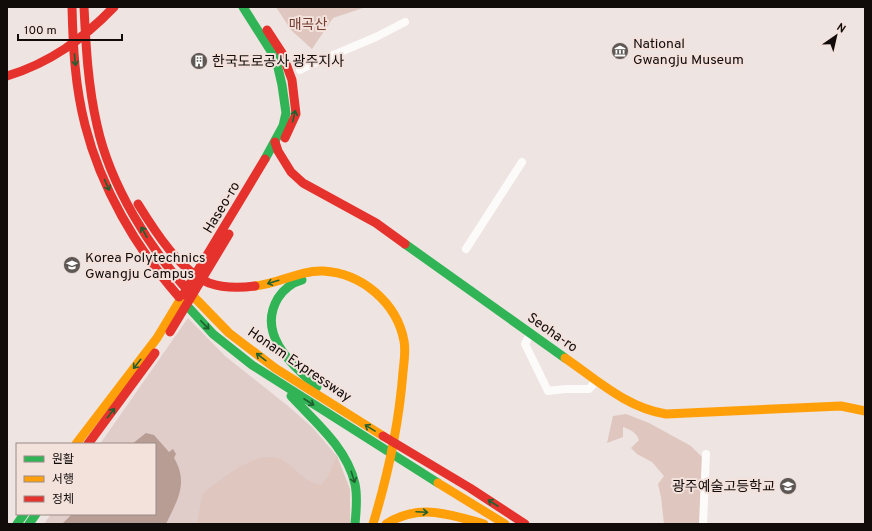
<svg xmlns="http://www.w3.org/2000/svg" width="872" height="531" font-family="Overpass,'Noto Sans KR',sans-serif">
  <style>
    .green { fill: #e0cdc9 }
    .forest { fill: #dfc6bf }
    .water { fill: #b89d95 }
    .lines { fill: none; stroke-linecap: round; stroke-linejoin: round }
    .street { stroke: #fcfbfa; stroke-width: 8 }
    .fast { stroke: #30b455; stroke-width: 9 }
    .slow { stroke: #ff9f0a; stroke-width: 9 }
    .jam { stroke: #e5322d; stroke-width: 9 }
    .oneway { stroke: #206030 }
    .labels { text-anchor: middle; stroke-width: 4; stroke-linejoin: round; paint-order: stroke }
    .park-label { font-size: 14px; fill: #723e32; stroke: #f3e1dc }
    .poi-label { font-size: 14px; fill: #110c0a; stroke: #f3e1dc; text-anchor: start }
    .street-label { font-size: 14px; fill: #110c0a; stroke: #f3e1dc }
  </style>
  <rect width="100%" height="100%" fill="#eee4e1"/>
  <path class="green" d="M188,318l37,38 63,50 24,21 25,29 13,68h-306l7,-10h104v-70h-55z"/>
  <path class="forest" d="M276,7h90l-33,11 -21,31 -21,-19z
    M626,414l23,9 42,23 13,13 -4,65h-36l-3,-27 -3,-13 6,-8 -12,-14 -15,-8 -6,-6 8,-8c-3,-8 -8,-10 -16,-13v10l-16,6 6,-27z
    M337,456l13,33v35h-153l5,-30c18,-14 56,-47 80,-34 14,8 22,22 39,25l7,-9z"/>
  <path class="water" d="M146,433l8,2 15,17 4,-3 3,5 -2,4c15,25 3,43 -8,66h-104l10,-10h83v-70h-23z"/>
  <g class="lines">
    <path class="street" d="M300,70l19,-9 57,-24 29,-15
      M466,249l56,-87
      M530,334l-5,10 23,47 17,-2h24l8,-9
      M703,524l3,-70"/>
    <path class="fast" d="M243,7l33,52 6,26 4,28 -3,13 -18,33
      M405,244l160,114
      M302,280c-11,3 -18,9 -24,18 -22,37 15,67 39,89
      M179,297l34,37 39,31 186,118
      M291,396c24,26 56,52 64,88 3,14 1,27 0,40
      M17,524l7,-10
      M29,524l7,-10"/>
    <path class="slow" d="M255,286c23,-2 45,-16 68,-15 39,2 74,32 81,70 2,10 0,21 -1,31 -4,51 -15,103 -30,152
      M192,295l37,38 46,35 108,68
      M565,358c32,22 62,50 101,56l175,-8 24,5
      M76,444l81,-106 26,-43
      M438,483l67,41
      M386,524c33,-21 63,-10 98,0"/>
    <path class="jam" d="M72,7c1,40 3,79 13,118 16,63 51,123 94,172
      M84,7c2,40 4,79 13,118 13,60 53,125 95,170
      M267,30l15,23 10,27 4,34 -11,24
      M7,76c43,-13 76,-37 107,-69
      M275,142l3,9 13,21 12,11 73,40 29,21
      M138,204c16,26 42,67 71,79 14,5 31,5 46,3
      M183,295l82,-136
      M170,332l59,-98
      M383,436l87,52 55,36
      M88,444l67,-91"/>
  </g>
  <defs><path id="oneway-shaft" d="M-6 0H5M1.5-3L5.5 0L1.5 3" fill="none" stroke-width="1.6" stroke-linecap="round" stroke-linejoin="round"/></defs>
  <g class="oneway">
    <use href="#oneway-shaft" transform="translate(75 60) rotate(84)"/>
    <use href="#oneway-shaft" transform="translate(294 116) rotate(-76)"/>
    <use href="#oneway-shaft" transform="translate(107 185) rotate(66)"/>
    <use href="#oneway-shaft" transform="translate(144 232) rotate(-119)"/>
    <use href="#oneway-shaft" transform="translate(273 282) rotate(163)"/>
    <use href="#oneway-shaft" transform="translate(205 325) rotate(46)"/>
    <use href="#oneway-shaft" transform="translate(261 357) rotate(-142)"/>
    <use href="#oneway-shaft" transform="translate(137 364) rotate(128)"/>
    <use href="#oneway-shaft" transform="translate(309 402) rotate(33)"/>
    <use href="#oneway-shaft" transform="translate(111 413) rotate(-53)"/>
    <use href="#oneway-shaft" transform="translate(370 428) rotate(-148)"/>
    <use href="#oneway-shaft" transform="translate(353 477) rotate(72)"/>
    <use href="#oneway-shaft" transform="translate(493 503) rotate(-147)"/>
    <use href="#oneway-shaft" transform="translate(422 512) rotate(3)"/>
  </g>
  <defs>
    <g id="museum-disc" transform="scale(0.9)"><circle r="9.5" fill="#5e5855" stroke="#f3e1dc"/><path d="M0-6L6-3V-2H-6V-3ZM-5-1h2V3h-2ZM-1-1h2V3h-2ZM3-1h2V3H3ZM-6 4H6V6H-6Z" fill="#fff"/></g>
    <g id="building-disc" transform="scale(0.9)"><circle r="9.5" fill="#5e5855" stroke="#f3e1dc"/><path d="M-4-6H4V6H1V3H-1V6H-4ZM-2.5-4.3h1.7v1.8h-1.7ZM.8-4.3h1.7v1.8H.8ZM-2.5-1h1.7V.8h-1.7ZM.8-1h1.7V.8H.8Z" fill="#fff"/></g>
    <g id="university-disc" transform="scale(0.9)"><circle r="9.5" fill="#5e5855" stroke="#f3e1dc"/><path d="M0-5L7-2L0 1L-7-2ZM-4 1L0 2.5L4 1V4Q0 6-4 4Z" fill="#fff"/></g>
    <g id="school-disc" transform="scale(0.9)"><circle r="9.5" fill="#5e5855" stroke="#f3e1dc"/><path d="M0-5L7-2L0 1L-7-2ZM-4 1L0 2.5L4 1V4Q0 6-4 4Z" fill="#fff"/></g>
  </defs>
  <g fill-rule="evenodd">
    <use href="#museum-disc" x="620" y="51"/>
    <use href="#building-disc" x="199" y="61"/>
    <use href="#university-disc" x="72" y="265"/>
    <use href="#school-disc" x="788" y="486"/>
  </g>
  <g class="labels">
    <g class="park-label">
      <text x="308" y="29">매곡산</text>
    </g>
    <g class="poi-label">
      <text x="633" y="48">National<tspan x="633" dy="16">Gwangju Museum</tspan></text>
      <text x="212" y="66">한국도로공사 광주지사</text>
      <text x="85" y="262">Korea Polytechnics<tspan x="85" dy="16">Gwangju Campus</tspan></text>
      <text x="775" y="491" text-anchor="end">광주예술고등학교</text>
    </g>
    <g class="street-label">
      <text transform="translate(221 207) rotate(-59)" y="5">Haseo-ro</text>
      <text transform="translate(553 332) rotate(35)" y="5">Seoha-ro</text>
      <text transform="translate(300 364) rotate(34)" y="5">Honam Expressway</text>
    </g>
  </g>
  <rect width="872" height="531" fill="none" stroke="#110c0a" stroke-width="16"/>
  <rect x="16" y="443" width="140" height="72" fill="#f3e1dc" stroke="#998c88"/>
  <rect x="24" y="456" width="20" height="6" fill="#30b455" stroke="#998c88"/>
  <text x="52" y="463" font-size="12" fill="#110c0a">원활</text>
  <rect x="24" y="476" width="20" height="6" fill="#ff9f0a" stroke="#998c88"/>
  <text x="52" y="483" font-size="12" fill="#110c0a">서행</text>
  <rect x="24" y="496" width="20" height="6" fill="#e5322d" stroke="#998c88"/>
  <text x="52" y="503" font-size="12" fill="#110c0a">정체</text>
  <g transform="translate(836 36) rotate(34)" stroke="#f3e1dc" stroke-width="3" paint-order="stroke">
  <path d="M0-3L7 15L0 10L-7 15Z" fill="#110c0a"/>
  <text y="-6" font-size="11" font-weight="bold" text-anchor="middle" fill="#110c0a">N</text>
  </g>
  <path d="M18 34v6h104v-6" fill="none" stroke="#110c0a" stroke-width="2"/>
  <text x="24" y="34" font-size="12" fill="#110c0a" stroke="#f3e1dc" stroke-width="3" paint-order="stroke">100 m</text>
</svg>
